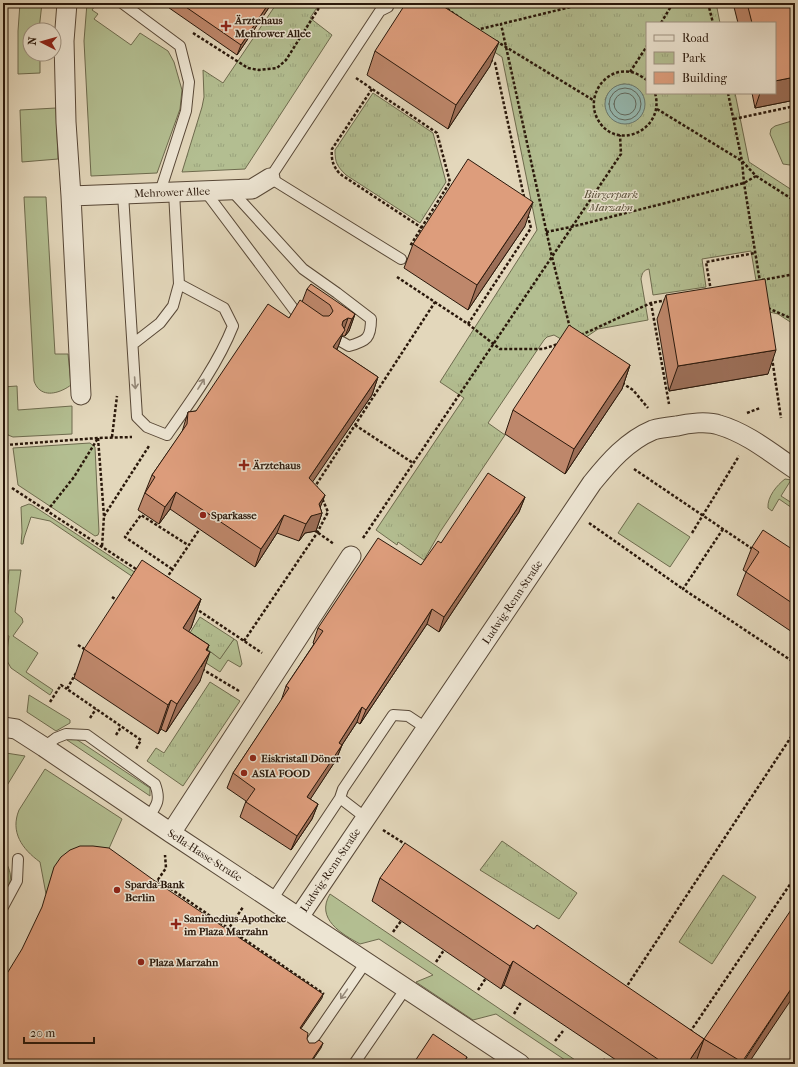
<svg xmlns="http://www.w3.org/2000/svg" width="798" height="1067" font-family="'IM FELL French Canon',serif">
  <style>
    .green { fill: #b3be91; stroke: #6e6b4e }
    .park { fill: url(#park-tufts); stroke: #6e6b4e; fill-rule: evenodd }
    .water { fill: #95b9b1; stroke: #6a796f }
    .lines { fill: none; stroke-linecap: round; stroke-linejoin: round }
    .shore { stroke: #60685e; stroke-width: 1 }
    .lane-casing { stroke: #584837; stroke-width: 12 }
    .street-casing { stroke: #584837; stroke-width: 21 }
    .path { stroke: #2a180b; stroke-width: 2.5; stroke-dasharray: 3 2; stroke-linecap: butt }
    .lane { stroke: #ede5d3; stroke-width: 10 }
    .street { stroke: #ede5d3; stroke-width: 19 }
    .wall { fill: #be876b; stroke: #2a180b }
    .shaded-wall { fill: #9b6e57; stroke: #2a180b }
    .building { fill: #dd9d7c; stroke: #2a180b }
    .oneway { stroke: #958979 }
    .poi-dot { fill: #8f2418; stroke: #ede5d3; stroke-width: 1.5 }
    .labels { text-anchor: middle; stroke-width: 3; stroke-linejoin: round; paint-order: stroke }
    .poi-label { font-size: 11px; font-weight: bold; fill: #2a180b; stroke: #ede5d3; text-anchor: start }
    .street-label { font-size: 11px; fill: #2a180b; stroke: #ede5d3 }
    .park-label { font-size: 11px; font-style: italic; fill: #534a33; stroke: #ede5d3 }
  </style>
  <defs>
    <pattern id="park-tufts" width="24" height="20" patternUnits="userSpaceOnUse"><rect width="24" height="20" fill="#b3be91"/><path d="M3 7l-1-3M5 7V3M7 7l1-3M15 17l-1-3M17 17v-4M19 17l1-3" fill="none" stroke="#9aa37c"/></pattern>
  </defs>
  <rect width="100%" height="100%" fill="#e3d7bb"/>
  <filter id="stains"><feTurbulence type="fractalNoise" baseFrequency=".005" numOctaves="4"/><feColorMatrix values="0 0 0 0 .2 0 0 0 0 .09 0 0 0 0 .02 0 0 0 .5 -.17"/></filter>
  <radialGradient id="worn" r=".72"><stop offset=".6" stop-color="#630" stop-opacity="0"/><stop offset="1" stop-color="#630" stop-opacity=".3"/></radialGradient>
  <path class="green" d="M20,3h22l-3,27h-9v24h10v19l-22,1v-43z
    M87,3h10l-5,7 6,4 -4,5 37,26 9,-12 28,18 6,11 8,28 -2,19 -23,64 -66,3 -7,-135z
    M56,108l2,51 -36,3 -2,-52z
    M795,120v41l-5,4 -7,-1 -13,-30 1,-5 4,-3z
    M24,197h22l9,157h13l3,31c-8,6 -22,12 -31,5 -3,-2 -5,-6 -6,-9z
    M17,386l1,24 54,-4v28l-59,3 -5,-2 -5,-12v-36z
    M90,443l5,4 4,85 -1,3 -3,1 -77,-51 -5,-37z
    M785,479l6,1 -10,16 14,9v5l-16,-11 -7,12 -4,-3c-1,-11 9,-23 17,-29z
    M638,503l52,34 -20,30 -52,-34z
    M29,504l3,1 104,68 -3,4 -83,-56 -19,-4 -7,21 -1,6h-2l1,-12 -1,-25z
    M9,570h12l-6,42 7,6 1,4 -10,14 25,17 -12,19 27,18 -3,5 -39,-27 -5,-9 3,-23 -6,-1v-31l5,-21z
    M234,639l3,2 5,23 -2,3 -12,-7 -8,12 -20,-13 6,-10 14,9z
    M29,695l41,25v3l-14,8 -29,-19z
    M71,739h5l74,49v8l-83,-56z
    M6,753l19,3 -22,36v-33z
    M45,769l77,50 -15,34 -61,41 -6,-32c-18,-13 -30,-30 -21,-52z
    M3,857c10,18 10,22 0,40z
    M330,894l251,170h-10l-75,-50 -23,6 -57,-38 17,-7 -54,-36 -19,5c-18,-10 -45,-25 -30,-50z"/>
  <path class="park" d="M277,3h43l-10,15 22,17 -87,134 -63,3 20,-65 2,-10 -1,-27 20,13z
    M419,3h297l4,20h-73v70h88l14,69 46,30v133l-17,-11 -17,-4 -10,-59 -49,8 4,28 -53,8 -4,-26c-6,1 -7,5 -8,10l7,41 -50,9 -25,17 -19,-11 -7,2 -3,3 -56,83 17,12 -65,97 -16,28 -26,-18 -1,3 -21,-15 88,-132 -24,-16 97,-152 -35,-173zM624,84c24,3 27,30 5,39l-24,-23c4,-10 9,-14 19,-16z
    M373,93l60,40 13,49 -26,41 -74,-48c-9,-9 -11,-12 -11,-25z
    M200,617l34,22 -14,20 -13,-10 -26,-2z
    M210,682l30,19 -57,85 -36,-25 9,-13 8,5z
    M502,841l75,52 -18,26 -79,-49z
    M723,875l33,22 -44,67 -33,-22z"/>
  <path class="water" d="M605 104a20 20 0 1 1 40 0a20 20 0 1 1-40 0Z"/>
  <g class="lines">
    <path class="shore" d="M609 104a16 16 0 1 1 32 0a16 16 0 1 1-32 0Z
      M614 104a11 11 0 1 1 22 0a11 11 0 1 1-22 0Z"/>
    <g class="lane-casing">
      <path id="lane" d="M122,3l58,43 9,36 -3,29 -26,81
        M388,7l-8,4 -110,167 131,81
        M231,190l72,79 34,24 34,26c0,19 -4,22 -22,27l-7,-4
        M205,191l90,120 9,7
        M123,194l14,223 10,10 20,8c24,-34 51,-71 66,-109l-9,-18 -45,-24
        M133,344l27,-21 13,-17 6,-22 -5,-92
        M44,747l12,-9 10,-4 21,1 68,49c6,16 2,21 -7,34
        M340,798l26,20
        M272,900l68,-102 3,-9 50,-74 15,1 18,12
        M3,907l14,-26 1,-22
        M311,1042l55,-80
        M354,1064l52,-76"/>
    </g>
    <g class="street-casing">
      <path id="street" d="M67,3l-3,38 2,81 5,74 10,199
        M71,196l181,-7 18,-11
        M3,727l13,2 28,18 127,86 349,231
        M171,833l180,-277
        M299,917l293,-434c17,-21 35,-42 61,-53 7,-2 16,-3 24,-4 11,-3 31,-5 42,-1 28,8 52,28 76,44"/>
    </g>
    <path class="path" d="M439,3l24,17
      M708,3l5,20
      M661,23l12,-20
      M476,30l25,-6
      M193,33l55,35 11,2 18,-2 9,-8 36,-57
      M496,41l97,59
      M490,60l5,3 29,134
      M630,72l17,-26
      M356,78l81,55 13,49 -40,64
      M647,80c-5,-3 -10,-7 -16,-8 -26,-5 -45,24 -34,46 17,35 69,13 58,-25
      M372,89l-40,60c-1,11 1,17 8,25l82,54
      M728,93l14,68 2,22 16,99
      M657,109l85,52 14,15 39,25
      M734,119l61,-13
      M546,232l25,-5 173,-44 12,-7
      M397,277l71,47 32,25h43l15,-5
      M762,280l33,-6
      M711,291l-5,-29 49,-9
      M651,303l18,101
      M768,308l27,12
      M468,324l63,-96 -4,-15
      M570,328l-18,-71 -51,-233 86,-21
      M581,335l70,-32 16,-3
      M772,358l9,60
      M622,383l11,7 15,18
      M747,413l13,-5
      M355,425l58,38
      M794,426l1,-2
      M112,437l5,-41
      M98,438l6,78 -2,31
      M5,445l93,-7 34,-1
      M634,469l120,81
      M12,488l127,83
      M317,489l-1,-4 119,-183
      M47,511l27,-34 24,-39
      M104,516l45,-70
      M589,523l94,66
      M723,529l-40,60 112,74
      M314,530l20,14
      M692,533l47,-77
      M363,538l258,-384 -1,-19
      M172,569l-47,-32 16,-22 47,30
      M166,579l33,-49
      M112,597l6,4
      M195,608l67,45
      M244,641l73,-108 11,-21 -6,-14
      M78,645l8,5
      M202,669l37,22
      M76,673l-9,16 74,51 -5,9
      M50,702l11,-17 6,4
      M90,718l6,-9
      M116,735l5,-8
      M383,830l22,14
      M158,880l166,114
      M155,884l11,-16 -1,-13
      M227,931l16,-24
      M393,932l8,-11
      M436,962l8,-12
      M625,989l170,-258
      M478,990l8,-12
      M514,1014l7,-12
      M690,1032l105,-155
      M555,1041l8,-10
      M601,1064l4,-5"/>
    <use href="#lane" class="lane"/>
    <use href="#street" class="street"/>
  </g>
  <path class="wall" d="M162,3h110l-35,52z
    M736,3h59v97l-40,8 -3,-15h23v-70h-37l-4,-16z
    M375,51l115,15 -42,63 -81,-54z
    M525,226l-57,84 -64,-42 9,-24z
    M307,289l48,25 -6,17 -4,5h-3l-4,11 -1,3 41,27 -6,18 -60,87 13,13 -5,12 2,6 -6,18 -11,2 -6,8 -22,-8 -22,34 -85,-58 -11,15 -21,-14 14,-35 30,-43 6,-20 8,-1 93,-93 13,-16z
    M666,295l102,79 -99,17 -12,-72z
    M630,365l-8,24 -57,85 -60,-40 8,-24z
    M525,497l-6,15 -80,120 -12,-8 -67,100 -3,-2 -15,23 -6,15 -26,39 8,5 -6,15 -21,31 -51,-33 6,-16 -19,-13 6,-15 48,-72 5,-15 28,-42 -1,-1 5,-15 103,-63 20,-22z
    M752,547l43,4v83l-58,-39 9,-23 -3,-2z
    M201,599l-10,29 -3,3 21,14 -2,5 -7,31 -34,51 -5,-3 -3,5 -84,-56 10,-29z
    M380,878l154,51 170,110 44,25h-49l-3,-2 -1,2h-73l-118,-79 -3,4 -129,-88z"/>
  <path class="shaded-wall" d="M269,3h3l-35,52 4,-10z
    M499,42l-9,24 -42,63 8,-24z
    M795,77v23l-40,8 5,-15h15v-12z
    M533,202l-8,24 -57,84 9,-25z
    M355,314l-6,17 -4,5 7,-17z
    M348,318l-10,29 -11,18 16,-44z
    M776,350l-8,24 -99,17 9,-25z
    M630,365l-8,24 -57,85 9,-25z
    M378,377l-6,18 -69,101 6,-18z
    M176,492l-6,17 -11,15 6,-17z
    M325,495l-7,18h4l-6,18 -11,2 -6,8 7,-17z
    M525,497l-6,15 -80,120 5,-15z
    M284,515l-7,18 -22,34 6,-18z
    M201,599l-10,29 -19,28 11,-28z
    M432,609l-5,15 -67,100 6,-14z
    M209,645l-8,22 9,-15 -10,29 -34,51 11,-28z
    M171,700l-10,29 -3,5 10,-29z
    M362,707l-5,15 -19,29 4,-6 -6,15 -34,52 5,-15 32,-54z
    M318,804l-6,15 -21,31 6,-14z
    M513,961l-9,24 -3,4 9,-23z
    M795,983v11l-47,70h-6z
    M323,994l-1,4 -24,35 2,-5z
    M704,1039l-8,23 -1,2h-8z
    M323,1043l-2,5 -11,16h-1z
    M467,1057l-3,7h-2z"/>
  <path class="building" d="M180,3h89l-28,42z
    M406,3h32l61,39 -43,63 -81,-54z
    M747,3h48v74l-20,4v-58h-23z
    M468,159l65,43 -56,83 -64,-41z
    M765,279l11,71 -98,16 -12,-71z
    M311,284l44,30 -3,5 -4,-1 -5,3 -1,4 3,5 -12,17 45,30 -69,101 16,17 -6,9 3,9 -11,3 -5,8 -22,-9 -23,34 -85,-57 -11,15 -20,-14 10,-16 -3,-2 35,-51 1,-12 8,-1 72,-107 21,14 11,-18 23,16h6l2,-2 2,-3 -3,-6 -23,-16z
    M569,325l61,40 -56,84 -61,-39z
    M488,473l37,24 -81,120 -12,-8 -66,101 -4,-3 -23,36 3,2 -35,52 11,7 -21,32 -51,-34 9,-13 -22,-16 56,-85 -3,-2 37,-55 -5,-3 60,-90 43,27 17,-24 3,2z
    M763,530l32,21v54l-49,-33 13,-20 -7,-5z
    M142,560l59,39 -18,29 26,17 -3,5 4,2 -33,52 -6,-4 -3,5 -84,-56z
    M405,843l129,86 3,-4 167,114 91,-135v79l-53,79 -38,-23 -17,25h-22l-152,-103 -3,5 -130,-88z
    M80,846h13l16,2 46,33 168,113 -23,34 8,5 -1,6 2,4h6l4,-3 4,3 -14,21h-306v-84l19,-31 20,-42 12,-40 7,-10 9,-7z
    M433,1034l34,23 -5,7h-49z"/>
  <defs><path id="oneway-shaft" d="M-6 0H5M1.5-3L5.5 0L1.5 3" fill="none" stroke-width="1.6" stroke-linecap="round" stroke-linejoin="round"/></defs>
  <g class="oneway">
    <use href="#oneway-shaft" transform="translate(135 383) rotate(86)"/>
    <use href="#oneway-shaft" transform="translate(201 384) rotate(-58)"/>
    <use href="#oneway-shaft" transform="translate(344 994) rotate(125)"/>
  </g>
  <g class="poi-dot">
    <path d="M224 20h4v4h4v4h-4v4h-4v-4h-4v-4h4z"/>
    <path d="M242 459h4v4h4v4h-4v4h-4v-4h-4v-4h4z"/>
    <circle cx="203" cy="515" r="4"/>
    <circle cx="253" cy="758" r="4"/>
    <circle cx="244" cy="773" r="4"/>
    <circle cx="117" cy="890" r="4"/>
    <path d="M174 918h4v4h4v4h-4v4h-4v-4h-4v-4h4z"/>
    <circle cx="141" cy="962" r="4"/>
  </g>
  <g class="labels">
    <g class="poi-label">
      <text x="235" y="24">Ärztehaus<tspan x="235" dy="13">Mehrower Allee</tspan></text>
      <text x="253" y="469">Ärztehaus</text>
      <text x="211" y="519">Sparkasse</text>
      <text x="261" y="762">Eiskristall Döner</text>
      <text x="252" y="777">ASIA FOOD</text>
      <text x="125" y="888">Sparda-Bank<tspan x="125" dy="13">Berlin</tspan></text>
      <text x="184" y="922">Sanimedius-Apotheke<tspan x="184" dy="13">im Plaza Marzahn</tspan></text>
      <text x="149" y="966">Plaza Marzahn</text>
    </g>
    <g class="street-label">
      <text transform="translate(172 192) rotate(-2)" y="4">Mehrower Allee</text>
      <text transform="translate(512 602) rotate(-56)" y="4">Ludwig-Renn-Straße</text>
      <text transform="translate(205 855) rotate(33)" y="4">Sella-Hasse-Straße</text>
      <text transform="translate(330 870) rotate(-56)" y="4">Ludwig-Renn-Straße</text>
    </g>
    <g class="park-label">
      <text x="611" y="198">Bürgerpark<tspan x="611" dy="13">Marzahn</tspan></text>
    </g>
  </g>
  <rect width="798" height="1067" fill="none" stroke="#e3d7bb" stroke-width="16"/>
  <rect x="4" y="4" width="790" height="1059" fill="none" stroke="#2a180b" stroke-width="2"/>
  <rect x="8" y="8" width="782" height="1051" fill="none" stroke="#2a180b"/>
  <rect x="646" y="22" width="130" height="72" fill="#ede5d3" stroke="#9f9383"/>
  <rect x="654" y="35" width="20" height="6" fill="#ede5d3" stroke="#9f9383"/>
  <text x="682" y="42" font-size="12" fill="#2a180b">Road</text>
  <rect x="654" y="52" width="20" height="12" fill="url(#park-tufts)" stroke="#9f9383"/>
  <text x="682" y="62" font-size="12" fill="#2a180b">Park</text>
  <rect x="654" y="72" width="20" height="12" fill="#dd9d7c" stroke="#9f9383"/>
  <text x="682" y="82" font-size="12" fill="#2a180b">Building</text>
  <g transform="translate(42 42) rotate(276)"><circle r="19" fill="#ede5d3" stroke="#9f9383"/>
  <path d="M0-3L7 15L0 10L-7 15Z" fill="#8f2418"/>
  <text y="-6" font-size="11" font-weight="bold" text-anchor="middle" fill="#2a180b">N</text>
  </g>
  <path d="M24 1037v6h70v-6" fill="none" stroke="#2a180b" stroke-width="2"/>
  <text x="30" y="1037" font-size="12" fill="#2a180b" stroke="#ede5d3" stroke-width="3" paint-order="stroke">20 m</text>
  <rect width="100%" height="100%" filter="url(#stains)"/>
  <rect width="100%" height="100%" fill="url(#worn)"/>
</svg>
